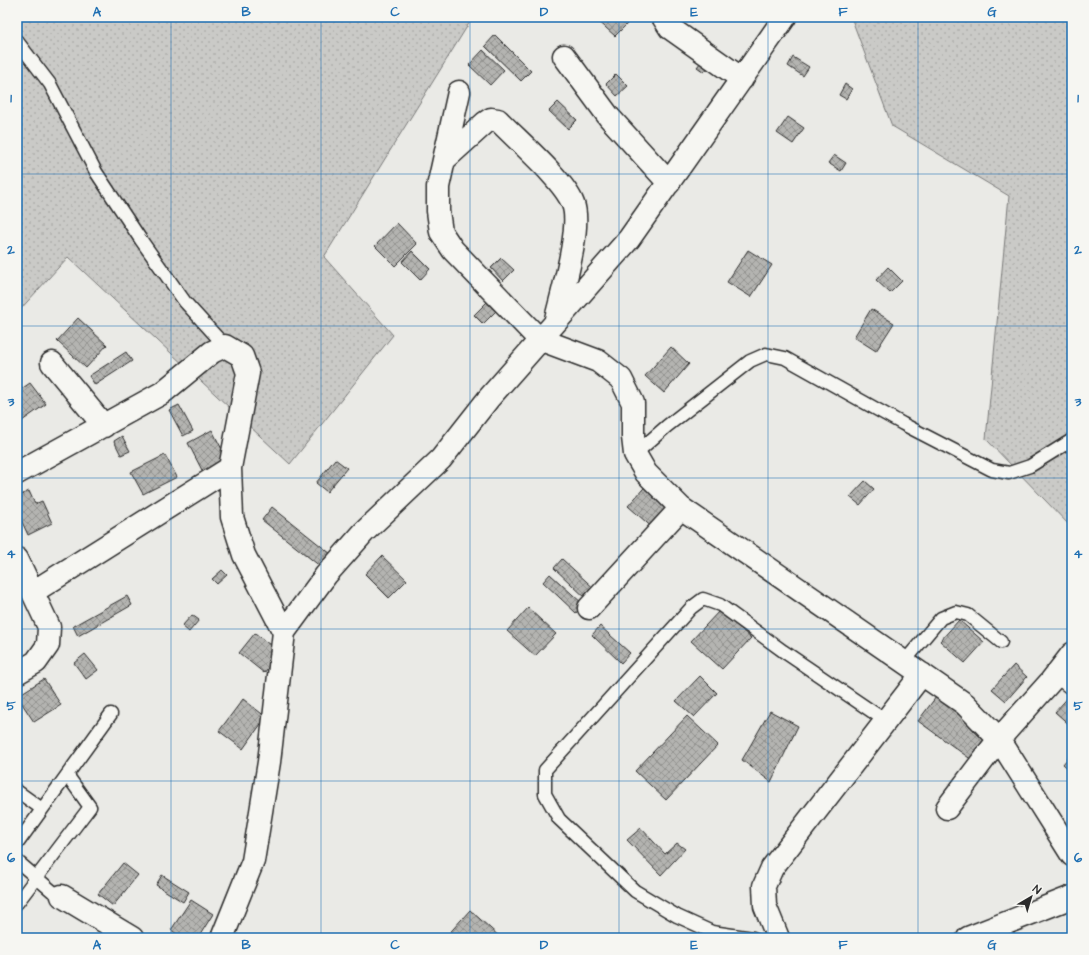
<svg xmlns="http://www.w3.org/2000/svg" width="1089" height="955" font-family="'Architects Daughter',sans-serif">
  <style>
    .grass { fill: url(#grass-dots); stroke: #7a7a79 }
    .building { fill: url(#building-cross-hatch); stroke: #2b2b2b }
    .lines { fill: none; stroke-linecap: round; stroke-linejoin: round }
    .lane-casing { stroke: #2b2b2b; stroke-width: 15 }
    .street-casing { stroke: #2b2b2b; stroke-width: 25 }
    .lane { stroke: #f6f6f2; stroke-width: 12 }
    .street { stroke: #f6f6f2; stroke-width: 22 }
    .grid { fill: none; stroke: #1f6fb2; stroke-width: 1; stroke-opacity: 0.55 }
    .neatline { fill: none; stroke: #1f6fb2; stroke-width: 1.5 }
    .grid-label { font-size: 13px; text-anchor: middle; font-weight: bold; fill: #1f6fb2 }
  </style>
  <defs>
    <pattern id="grass-dots" width="8" height="8" patternUnits="userSpaceOnUse"><rect width="8" height="8" fill="#cacac7"/><path d="M2 2h.1M6 6h.1" fill="none" stroke="#aeaeab" stroke-width="1.8" stroke-linecap="round"/></pattern>
    <pattern id="building-cross-hatch" width="8" height="8" patternUnits="userSpaceOnUse"><rect width="8" height="8" fill="#b4b4b1"/><path d="M0 0l8 8M0 8l8-8" fill="none" stroke="#939390"/></pattern>
  </defs>
  <rect width="100%" height="100%" fill="#eaeae6"/>
  <filter id="ink" filterUnits="userSpaceOnUse"><feTurbulence type="fractalNoise" baseFrequency=".025" numOctaves="2"/><feDisplacementMap in="SourceGraphic" scale="8" xChannelSelector="R" yChannelSelector="G"/><feConvolveMatrix kernelMatrix="1 2 1 2 8 2 1 2 1" color-interpolation-filters="sRGB"/></filter>
  <g filter="url(#ink)">
    <path class="grass" d="M17,17h456l-149,240 69,78 -103,129 -222,-207 -51,56z
      M851,17h221v511l-86,-89 23,-243 -117,-70z"/>
    <path class="building" d="M598,17h23l6,7 -12,12 -19,-17z
      M685,17h11l-4,5z
      M495,35l36,36 -10,10 -36,-35z
      M483,50l21,20 -14,15 -21,-20z
      M705,57l7,6 -8,9 -7,-5z
      M793,57l16,10 -6,9 -15,-10z
      M616,74l12,12 -11,10 -11,-12z
      M845,84l7,5 -6,10 -7,-4z
      M558,102l19,18 -9,9 -19,-18z
      M788,117l16,11 -11,16 -16,-11z
      M834,155l12,8 -5,8 -13,-8z
      M397,223l20,21 -22,22 -20,-20z
      M748,250l24,15 -21,32 -24,-15z
      M412,251l18,18 -10,11 -18,-18z
      M501,258l13,12 -11,11 -12,-13z
      M888,267l14,14 -12,12 -14,-13z
      M490,299l9,9 -16,16 -9,-9z
      M871,309l23,14 -18,28 -22,-14z
      M78,318l29,27 -21,23 -29,-27z
      M671,347l18,17 -25,29 -19,-17z
      M126,352l6,9 -37,24 -6,-9z
      M30,383l16,21 -24,17 -5,-7v-22z
      M179,405l14,26 -10,5 -14,-26z
      M212,430l16,31 -24,13 -16,-31z
      M122,436l8,15 -9,4 -7,-14z
      M165,455l12,22 -34,17 -12,-22z
      M335,459l12,9 -20,24 -11,-9z
      M650,481l27,24 -22,25 -27,-24z
      M865,481l9,8 -14,16 -10,-8z
      M29,491l6,13 7,-3 10,22 -24,12 -11,-24v-14z
      M272,507l59,47 -10,13 -59,-47z
      M382,556l25,24 -18,18 -24,-24z
      M562,559l36,33 -9,9 -35,-33z
      M222,570l5,5 -10,9 -5,-5z
      M550,574l33,30 -7,9 -33,-31z
      M127,596l5,9 -54,31 -5,-10z
      M528,608l28,26 -21,22 -28,-25z
      M720,610l31,28 -29,31 -31,-28z
      M192,615l7,5 -10,12 -7,-6z
      M959,620l25,22 -19,21 -25,-22z
      M600,626l30,27 -9,10 -29,-28z
      M255,633l25,20 -16,20 -25,-20z
      M85,654l13,16 -12,9 -12,-16z
      M1014,665l13,12 -21,24 -14,-12z
      M700,676l17,17 -23,24 -18,-16z
      M44,679l17,26 -27,17 -17,-26z
      M1072,693v34l-17,-15z
      M936,697l57,43 -17,23 -58,-42z
      M243,699l23,18 -23,32 -24,-18z
      M770,711l28,15 -27,56 -29,-22z
      M687,716l31,29 -52,55 -31,-29z
      M1072,753v19l-9,-8z
      M641,828l24,26 12,-11 8,6 -24,26 -34,-35z
      M123,863l15,12 -25,31 -15,-12z
      M162,875l27,17 -6,10 -27,-17z
      M191,900l22,14 -15,24h-15l-12,-8z
      M470,910l31,28h-56z"/>
    <g class="lines">
      <g class="lane-casing">
        <path id="lane" d="M17,41l33,43 46,88 45,68 44,62 40,44
          M635,454l32,-28 83,-65 16,-7 19,4 118,66 89,46 17,3 21,-7 42,-26
          M904,662l37,-44 15,-6 12,3 33,27
          M17,791l25,18
          M17,844l94,-130
          M17,861l35,30 10,5
          M17,903l73,-96 -23,-32
          M753,938l-41,-6 -35,-16 -42,-25 -76,-72 -14,-25v-24l146,-162 12,-9 17,6 63,46 103,70"/>
      </g>
      <g class="street-casing">
        <path id="street" d="M663,17l7,11 72,51
          M564,56l45,61 60,66
          M459,92l-21,95v24l3,21 12,18 86,89 59,22 23,18 12,24v34l2,17 11,19 35,35 284,196 34,35 73,116
          M444,160l41,-37 6,-4 7,1c19,20 66,60 75,84 9,23 -11,89 -17,115
          M52,363l52,63
          M17,473l145,-80 50,-41 13,-6 17,10 6,17 -18,95 2,49 12,38 40,77
          M17,559l32,68 -1,18 -12,17 -19,11
          M33,592l197,-124
          M589,608l92,-100
          M1058,672l14,11
          M947,808l52,-69 52,-58 21,-27
          M62,896l70,42
          M222,938l31,-77 16,-99 15,-130 42,-57 38,-43 77,-73 48,-61 140,-159 156,-222
          M778,938l-13,-32 -1,-20 8,-18 150,-194
          M968,938l104,-41"/>
      </g>
      <use href="#lane" class="lane"/>
      <use href="#street" class="street"/>
    </g>
  </g>
  <path class="grid" d="M171,17v921M321,17v921M470,17v921M619,17v921M768,17v921M918,17v921M17,174h1055M17,326h1055M17,478h1055M17,629h1055M17,781h1055"/>
  <rect width="1089" height="955" fill="none" stroke="#f6f6f2" stroke-width="44"/>
  <g transform="translate(1031 897) rotate(38)" stroke="#f6f6f2" stroke-width="3" paint-order="stroke">
  <path d="M0-3L7 15L0 10L-7 15Z" fill="#2b2b2b"/>
  <text y="-6" font-size="11" font-weight="bold" text-anchor="middle" fill="#2b2b2b">N</text>
  </g>
  <rect x="22" y="22" width="1045" height="911" class="neatline"/>
  <g class="grid-label">
    <text x="97" y="16">A</text>
    <text x="246" y="16">B</text>
    <text x="395" y="16">C</text>
    <text x="544" y="16">D</text>
    <text x="694" y="16">E</text>
    <text x="843" y="16">F</text>
    <text x="992" y="16">G</text>
    <text x="11" y="102">1</text>
    <text x="1078" y="102">1</text>
    <text x="11" y="254">2</text>
    <text x="1078" y="254">2</text>
    <text x="11" y="406">3</text>
    <text x="1078" y="406">3</text>
    <text x="11" y="558">4</text>
    <text x="1078" y="558">4</text>
    <text x="11" y="710">5</text>
    <text x="1078" y="710">5</text>
    <text x="11" y="862">6</text>
    <text x="1078" y="862">6</text>
    <text x="97" y="949">A</text>
    <text x="246" y="949">B</text>
    <text x="395" y="949">C</text>
    <text x="544" y="949">D</text>
    <text x="694" y="949">E</text>
    <text x="843" y="949">F</text>
    <text x="992" y="949">G</text>
  </g>
</svg>
